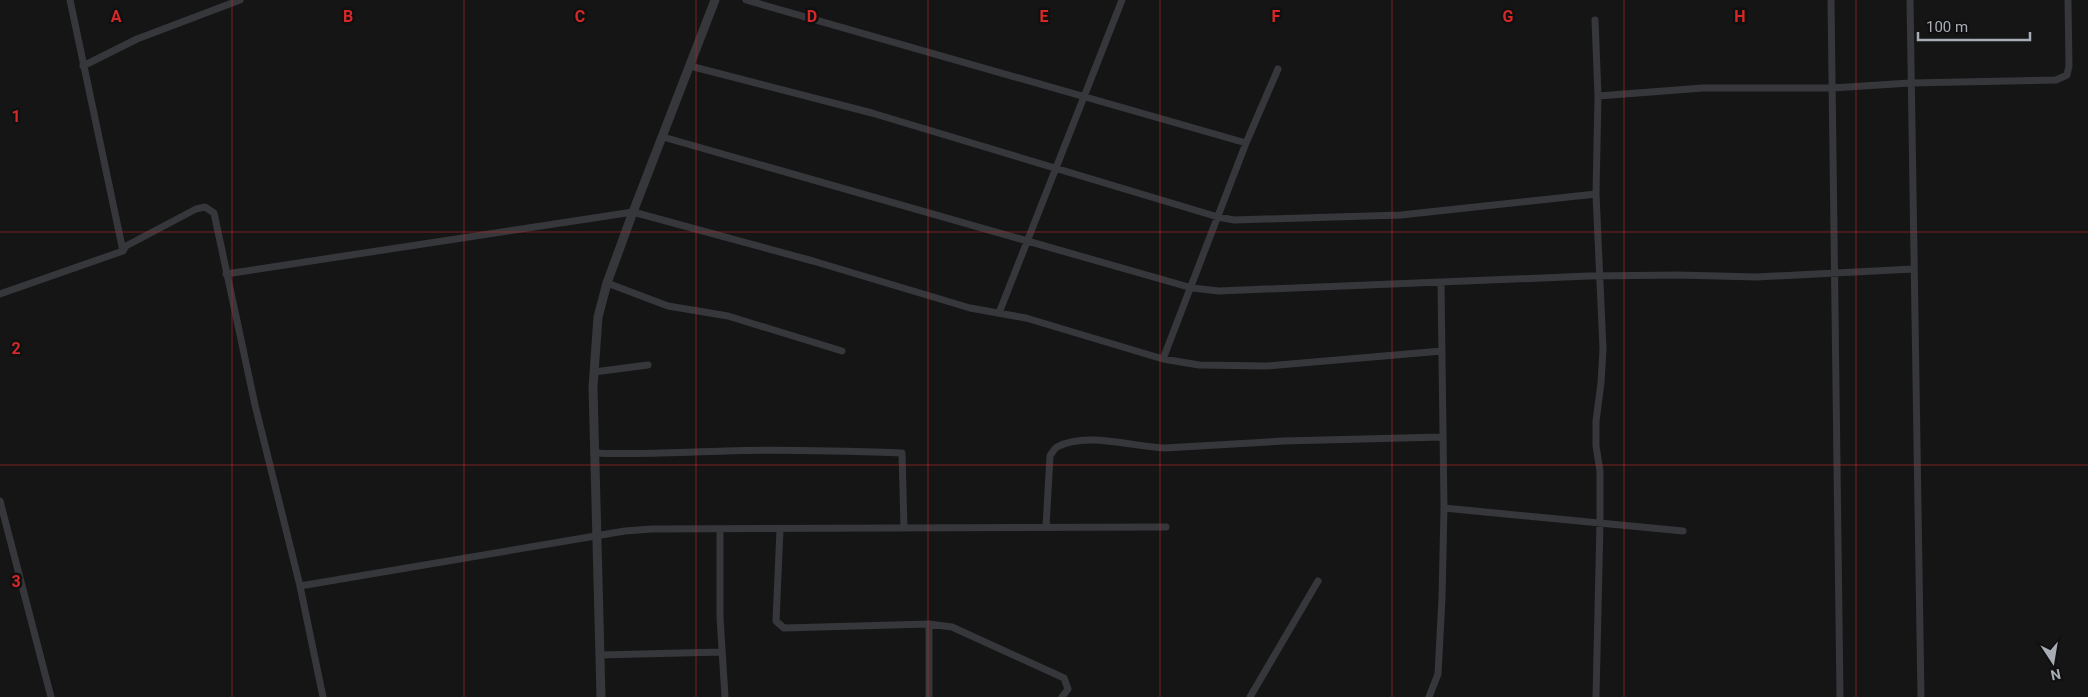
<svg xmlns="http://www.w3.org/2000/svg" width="2088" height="697" font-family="Roboto,sans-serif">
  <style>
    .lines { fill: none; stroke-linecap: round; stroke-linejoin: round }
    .minor { stroke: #36373b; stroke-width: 7 }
    .tertiary { stroke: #36373b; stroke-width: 9 }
    .grid { fill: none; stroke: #d62828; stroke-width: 1; stroke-opacity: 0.55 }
    .grid-label { font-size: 16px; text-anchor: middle; font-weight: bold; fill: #d62828; stroke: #101011; stroke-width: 5; stroke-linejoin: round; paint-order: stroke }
  </style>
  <rect width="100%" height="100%" fill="#151516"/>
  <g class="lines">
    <path class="minor" d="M70,0l53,251
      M746,0l500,143
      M1831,0l9,697
      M1910,0l11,697
      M1595,20l3,76 -2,98 7,155 -2,34 -5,38v25l4,25v51l-4,175
      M83,66l54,-27 103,-39
      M690,66l182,47 346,104 16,3 167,-5 195,-21
      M1598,96l105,-8h129l78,-5 146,-3 11,-5 2,-9 -1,-66
      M663,137l529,151 27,3 370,-15 89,-1 79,2 156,-8
      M226,274l407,-62 180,49 157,47 56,10 137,41 36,6 68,1 175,-15
      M607,283l61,23 60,10 114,35
      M0,294l123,-43 3,-5 70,-37 9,-2 9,6 41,192 45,181 23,111
      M999,313l123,-313
      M1163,359l83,-216 32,-74
      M594,372l54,-7
      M594,453c45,2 88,-1 133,-2 58,-2 117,0 175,2l2,75
      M0,501l51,196
      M1444,508l239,23
      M1046,527l4,-71c2,-3 4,-7 7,-9 28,-16 77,0 108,1l118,-7 159,-4
      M720,529v88l5,80
      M780,529l-4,92 8,7 145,-4 23,3 112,51 4,11 -6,8
      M300,586l325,-55 27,-2 514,-2
      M600,655l122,-3
      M929,697v-73
      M1250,697l68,-116
      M1429,697l9,-23 4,-76 2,-90 -3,-226"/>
    <path class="tertiary" d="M601,697l-8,-310 5,-70 9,-34 26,-71 82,-212"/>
  </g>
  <path class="grid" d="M232,0v697M464,0v697M696,0v697M928,0v697M1160,0v697M1392,0v697M1624,0v697M1856,0v697M0,232h2088M0,465h2088"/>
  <g class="grid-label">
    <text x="116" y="22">A</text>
    <text x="348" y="22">B</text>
    <text x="580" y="22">C</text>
    <text x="812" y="22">D</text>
    <text x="1044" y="22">E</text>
    <text x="1276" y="22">F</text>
    <text x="1508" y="22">G</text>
    <text x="1740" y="22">H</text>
    <text x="16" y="122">1</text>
    <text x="16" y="354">2</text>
    <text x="16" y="587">3</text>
  </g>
  <g transform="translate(2053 662) rotate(168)" stroke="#101011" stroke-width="4" paint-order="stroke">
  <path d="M0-4L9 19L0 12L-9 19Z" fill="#a8adb5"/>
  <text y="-8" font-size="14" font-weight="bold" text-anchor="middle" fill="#a8adb5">N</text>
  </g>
  <path d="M1918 32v8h112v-8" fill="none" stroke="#a8adb5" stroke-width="2.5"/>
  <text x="1926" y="32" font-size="15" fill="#a8adb5" stroke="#101011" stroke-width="4" paint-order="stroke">100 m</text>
</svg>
